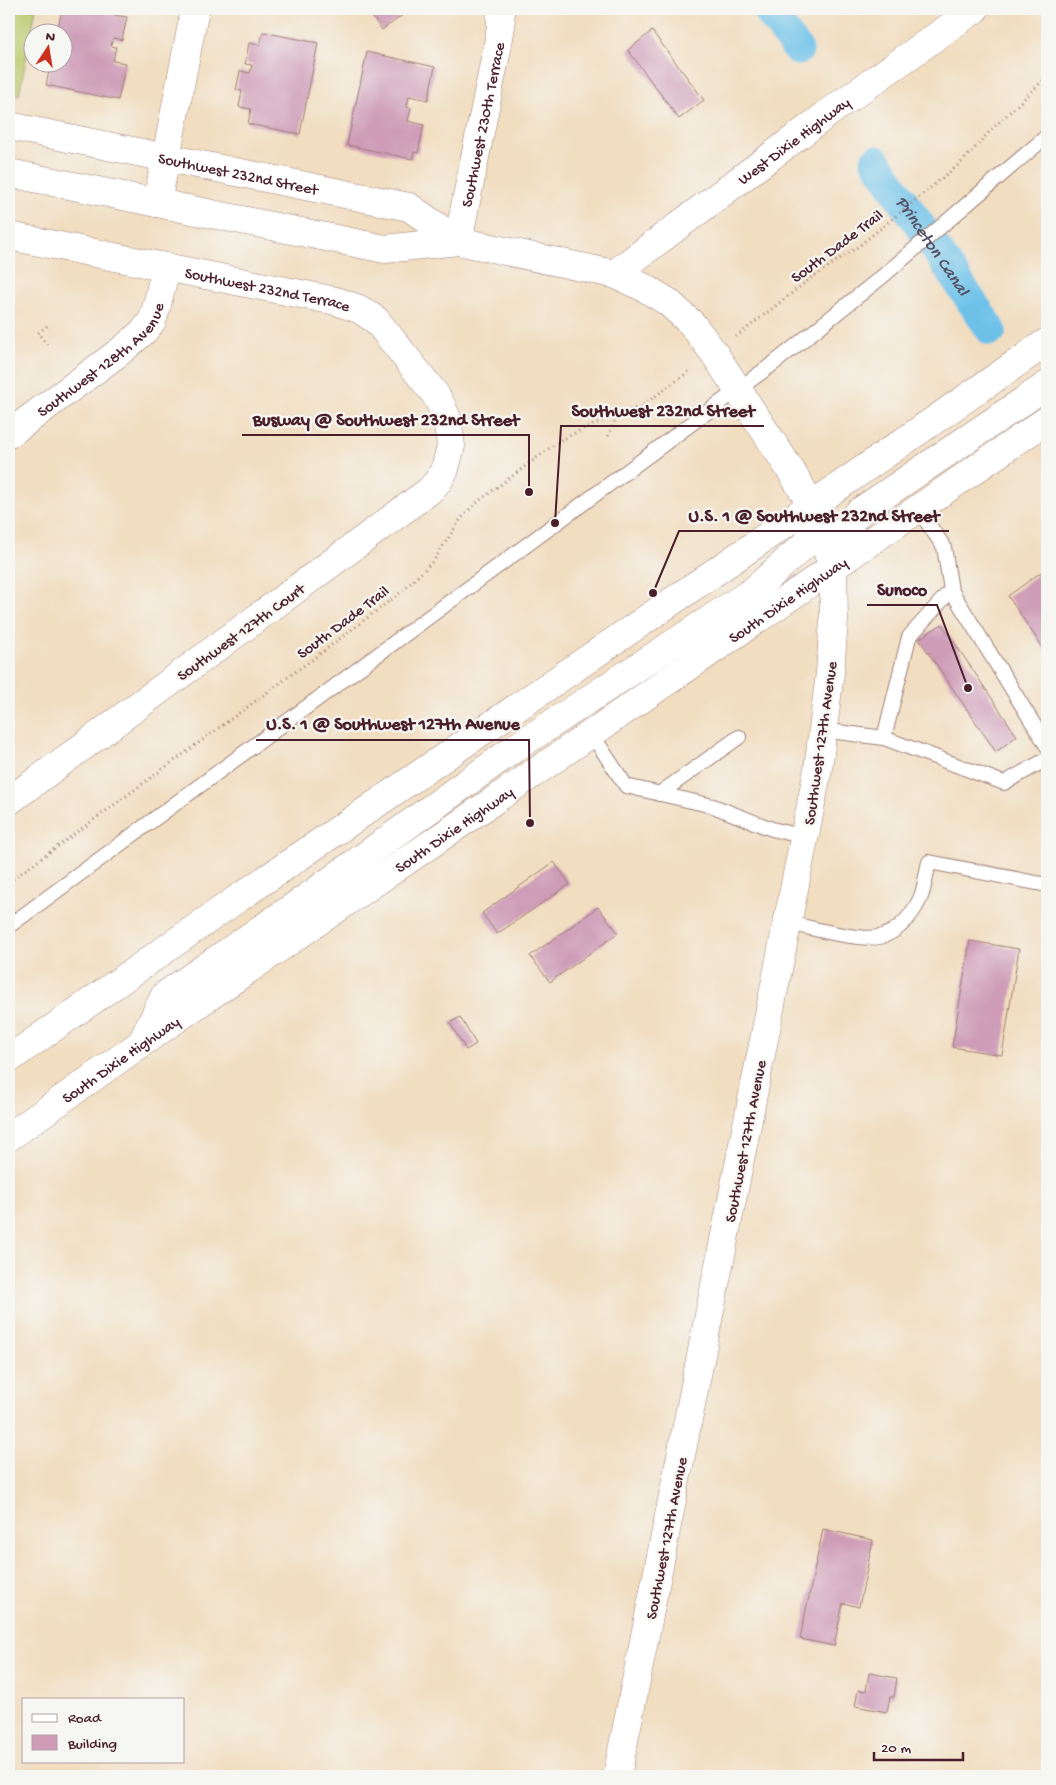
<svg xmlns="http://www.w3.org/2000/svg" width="1056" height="1785" font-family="'Gochi Hand',sans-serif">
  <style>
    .green { fill: #b8c96b; stroke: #81744b }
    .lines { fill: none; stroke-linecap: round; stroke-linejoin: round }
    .canal { stroke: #6dc1e9; stroke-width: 31 }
    .building { fill: #ce9cb7 }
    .lane-casing { stroke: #9e7e75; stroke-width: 16 }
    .street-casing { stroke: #9e7e75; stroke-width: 29 }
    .secondary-casing { stroke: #9e7e75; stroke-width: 29 }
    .highway-casing { stroke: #9e7e75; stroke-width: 29 }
    .path { stroke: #9e7e75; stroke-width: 3; stroke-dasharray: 1 4; stroke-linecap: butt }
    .lane { stroke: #fff; stroke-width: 14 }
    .street { stroke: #fff; stroke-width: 28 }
    .secondary { stroke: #fff; stroke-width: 28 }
    .highway { stroke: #fff; stroke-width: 28 }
    .labels { text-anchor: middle; stroke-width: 4.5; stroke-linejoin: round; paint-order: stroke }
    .street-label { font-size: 16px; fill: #4a1f2b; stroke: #f6f6f2 }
    .water-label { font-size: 18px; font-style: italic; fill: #545064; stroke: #f6f6f2 }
    .leader { fill: none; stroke: #4a1f2b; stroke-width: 2 }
    .callout-dot { fill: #4a1f2b; stroke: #f6f6f2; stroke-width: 2 }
    .callout-label { font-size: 18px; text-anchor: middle; font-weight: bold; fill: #4a1f2b; stroke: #f6f6f2; stroke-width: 4.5; stroke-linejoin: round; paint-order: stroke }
  </style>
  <rect width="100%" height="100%" fill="#f6f6f2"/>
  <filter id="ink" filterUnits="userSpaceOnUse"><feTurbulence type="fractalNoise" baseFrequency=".02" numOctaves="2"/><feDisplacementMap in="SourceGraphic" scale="10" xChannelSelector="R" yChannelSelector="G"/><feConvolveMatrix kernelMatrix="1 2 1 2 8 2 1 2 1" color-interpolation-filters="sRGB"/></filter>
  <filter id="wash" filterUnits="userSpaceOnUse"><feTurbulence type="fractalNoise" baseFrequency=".0096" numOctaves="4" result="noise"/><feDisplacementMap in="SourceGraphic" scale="20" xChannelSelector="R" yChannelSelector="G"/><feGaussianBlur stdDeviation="1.12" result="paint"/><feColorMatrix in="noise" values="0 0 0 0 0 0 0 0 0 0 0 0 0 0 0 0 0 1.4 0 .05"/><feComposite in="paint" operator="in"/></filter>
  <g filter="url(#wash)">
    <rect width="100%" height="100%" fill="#f1ddbf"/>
    <path class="green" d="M9,9h27l-17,86 -10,-2z"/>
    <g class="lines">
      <g class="canal">
        <path d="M767,9l31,41"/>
        <path id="s1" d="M876,161l115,169"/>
      </g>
    </g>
    <g id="blocks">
      <path class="building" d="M62,9h53l-1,6 13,2 -5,23 -9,-2 -2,8 5,1 -3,14 13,2 -8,37 -72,-15 5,-23h11v-30h-5z
        M366,9h45l-29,21z
        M652,31l52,69 -25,19 -51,-69z
        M263,32l55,11 -18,91 -52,-10 3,-15 -12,-2 3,-16 -6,-1 4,-19 10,2 2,-8 -7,-1 4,-21 11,2z
        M367,52l68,15 -7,33 -19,-4 -2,11 4,1 -3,13 16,4 -6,28 -4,-1 -2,7 -65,-14z
        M1047,568v86l-39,-58z
        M942,624l75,112 -21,16 -77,-113z
        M554,862l16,22 -73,50 -15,-21z
        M598,907l20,26 -68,49 -20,-26z
        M970,941l49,8 -17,106 -50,-8z
        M460,1017l16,27 -10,6 -16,-27z
        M823,1529l50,11 -14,67 -16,-4 -9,43 -34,-7z
        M869,1673l28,5 -3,19h-4l-3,15 -32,-6 3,-16 8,1z"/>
    </g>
  </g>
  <g filter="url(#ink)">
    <use href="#blocks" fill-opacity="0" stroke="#9e7e75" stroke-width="1"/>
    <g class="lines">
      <g class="lane-casing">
        <path id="lane" d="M918,509l26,38 7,43 96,156
          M951,590l-42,47 -25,101 120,45 43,-24
          M822,730l62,8
          M591,733l35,53 87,20 59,23 33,8
          M659,794l80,-57
          M788,923c22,4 74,20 95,13 17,-6 29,-21 37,-37 5,-11 6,-26 9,-37l118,23
          M9,926l769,-566 105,-84 164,-140"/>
      </g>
      <g class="street-casing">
        <g id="street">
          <path d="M157,203l38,-194"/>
          <path id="s2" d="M9,236l327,65 23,8 17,11 59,74 7,13 5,12 4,27 -6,23 -6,11 -10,11 -420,310"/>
          <path id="s3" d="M458,241l40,-197 3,-18 -1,-17"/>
          <path id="s4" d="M9,434l113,-84 22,-19 8,-10 4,-12 10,-42"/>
        </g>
      </g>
      <g class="secondary-casing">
        <g id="secondary">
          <path id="s5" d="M9,126l400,81 49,34"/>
          <path d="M9,173l376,76 73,-8 156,33 31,14 23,14 24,22 22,29 77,118 20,33 22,64 1,52 -4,53 -12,96 -201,1007"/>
          <path id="s6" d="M614,274l224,-168 137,-97"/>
        </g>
      </g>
      <g class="highway-casing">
        <g id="highway">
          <path d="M833,568c4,-29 7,-33 26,-56l188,-127"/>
          <path d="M143,1040l22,-45 144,-99 206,-148 238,-157 57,-51 2,-12 -1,-24"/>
          <path d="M9,1059l218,-153 520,-356 300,-208"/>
          <path id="s7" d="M9,1137l134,-95 904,-622"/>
        </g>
      </g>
      <path class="path" d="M47,326l-9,7 10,13
        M736,337l75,-59 48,-32 103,-84 30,-33 55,-52
        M390,427l8,-2
        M608,436l10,-21
        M9,882l316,-232 80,-61 29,-29 26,-40 9,-10 11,-10 63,-47 18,-13 24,-12 58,-23 48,-35"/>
      <use href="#lane" class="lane"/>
      <use href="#street" class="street"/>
      <use href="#secondary" class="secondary"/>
      <use href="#highway" class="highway"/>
    </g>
  </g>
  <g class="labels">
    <g class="street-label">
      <text dy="6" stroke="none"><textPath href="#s3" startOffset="119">Southwest 230th Terrace</textPath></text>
      <text dy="6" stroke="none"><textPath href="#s6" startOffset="224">West Dixie Highway</textPath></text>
      <text dy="6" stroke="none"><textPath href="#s5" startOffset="234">Southwest 232nd Street</textPath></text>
      <text transform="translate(836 245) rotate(-37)" y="6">South Dade Trail</text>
      <text dy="6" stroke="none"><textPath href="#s2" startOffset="264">Southwest 232nd Terrace</textPath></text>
      <text dy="6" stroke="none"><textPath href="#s4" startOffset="119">Southwest 128th Avenue</textPath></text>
      <text dy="6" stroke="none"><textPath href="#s7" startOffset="946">South Dixie Highway</textPath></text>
      <text transform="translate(342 621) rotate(-37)" y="6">South Dade Trail</text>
      <text transform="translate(240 631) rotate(-36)" y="6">Southwest 127th Court</text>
      <text transform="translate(819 743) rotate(-82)" y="6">Southwest 127th Avenue</text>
      <text dy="6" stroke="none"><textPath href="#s7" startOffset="541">South Dixie Highway</textPath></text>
      <text dy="6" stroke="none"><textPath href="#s7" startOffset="136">South Dixie Highway</textPath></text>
      <text transform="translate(744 1141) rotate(-79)" y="6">Southwest 127th Avenue</text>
      <text transform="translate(665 1538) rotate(-79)" y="6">Southwest 127th Avenue</text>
    </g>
    <g class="water-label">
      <text dy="6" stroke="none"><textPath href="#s1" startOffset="102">Princeton Canal</textPath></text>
    </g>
  </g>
  <path class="leader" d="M555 523L561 426H764M529 492L529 435H242M653 593L679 531H949M968 688L937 605H867M530 823L529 740H256"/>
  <g class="callout-dot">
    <circle cx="555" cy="523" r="5"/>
    <circle cx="529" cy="492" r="5"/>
    <circle cx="653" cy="593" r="5"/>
    <circle cx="968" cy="688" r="5"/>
    <circle cx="530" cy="823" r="5"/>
  </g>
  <g class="callout-label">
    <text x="663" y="416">Southwest 232nd Street</text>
    <text x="386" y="425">Busway @ Southwest 232nd Street</text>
    <text x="814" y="521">U.S. 1 @ Southwest 232nd Street</text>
    <text x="902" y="595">Sunoco</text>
    <text x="393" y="729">U.S. 1 @ Southwest 127th Avenue</text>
  </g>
  <rect width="1056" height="1785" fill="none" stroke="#f6f6f2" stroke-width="30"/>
  <rect x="22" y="1698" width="162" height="65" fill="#f6f6f2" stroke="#b1a0a2"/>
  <rect x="32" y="1714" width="25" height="8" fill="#ffffff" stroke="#b1a0a2"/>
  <text x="68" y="1722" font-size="15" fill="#4a1f2b">Road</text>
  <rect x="32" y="1735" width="25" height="15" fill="#ce9cb7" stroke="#b1a0a2"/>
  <text x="68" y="1748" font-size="15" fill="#4a1f2b">Building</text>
  <g transform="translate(48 48) rotate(12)"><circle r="24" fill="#f6f6f2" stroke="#b1a0a2"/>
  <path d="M0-4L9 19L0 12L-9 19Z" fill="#c8321e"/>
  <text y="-8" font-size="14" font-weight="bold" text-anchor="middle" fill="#4a1f2b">N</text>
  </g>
  <path d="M874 1752v8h89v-8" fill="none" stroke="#4a1f2b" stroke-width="2.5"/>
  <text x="881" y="1752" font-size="15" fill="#4a1f2b" stroke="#f6f6f2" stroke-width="4" paint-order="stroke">20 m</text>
</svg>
